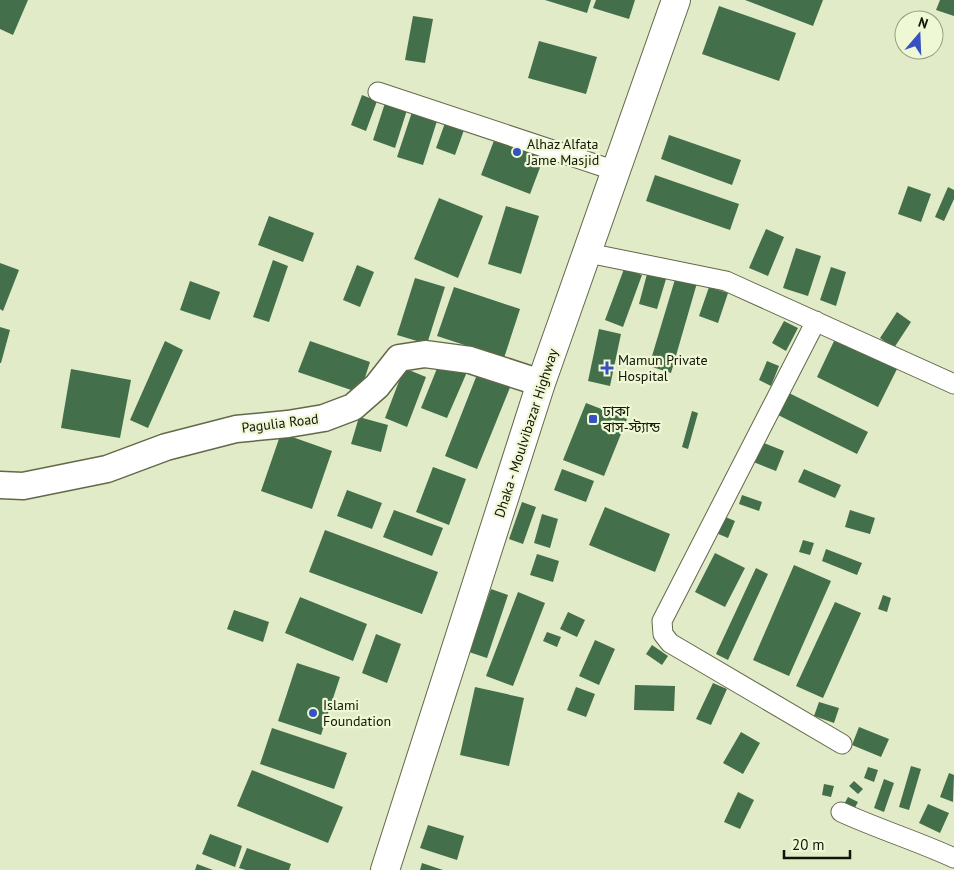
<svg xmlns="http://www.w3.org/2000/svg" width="954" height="870" font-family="'PT Sans','Noto Sans Bengali',sans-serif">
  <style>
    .building { fill: #446f4b }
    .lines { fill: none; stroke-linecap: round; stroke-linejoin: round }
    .street-casing { stroke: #626949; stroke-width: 21 }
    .secondary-casing { stroke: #626949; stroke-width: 29 }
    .highway-casing { stroke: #626949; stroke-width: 30 }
    .street { stroke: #fff; stroke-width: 19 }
    .secondary { stroke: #fff; stroke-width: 26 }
    .highway { stroke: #fff; stroke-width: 28 }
    .poi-dot { fill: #3651c2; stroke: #eff8d4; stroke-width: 2 }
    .labels { text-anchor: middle; stroke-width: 4.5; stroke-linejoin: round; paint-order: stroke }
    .poi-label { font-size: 14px; fill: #121408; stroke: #eff8d4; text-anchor: start }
    .street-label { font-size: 14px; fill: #121408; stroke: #eff8d4 }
  </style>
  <rect width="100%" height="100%" fill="#e2ebc7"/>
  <path class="building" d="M0,0h28l-15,35 -13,-6z
    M545,0h46l-4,13z
    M596,0h39l-6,19 -36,-11z
    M745,0h78l-10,26z
    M940,0h14v16l-18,-6z
    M719,6l77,27 -17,48 -77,-27z
    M413,16l20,3 -8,44 -20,-3z
    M539,41l58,16 -11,37 -58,-16z
    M362,95l15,6 -11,30 -15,-6z
    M385,103l22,7 -12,38 -22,-8z
    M412,112l25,9 -14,44 -26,-8z
    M445,123l19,7 -9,25 -19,-7z
    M669,135l72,25 -9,25 -71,-26z
    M495,138l49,19 -14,37 -49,-19z
    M655,175l84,29 -9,26 -84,-29z
    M908,186l23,8 -10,28 -23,-8z
    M948,187l6,3v9l-10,22 -9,-4z
    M439,198l44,18 -25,62 -44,-19z
    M506,206l33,10 -18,58 -33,-10z
    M269,216l45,17 -11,29 -45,-17z
    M766,229l18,8 -16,39 -19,-8z
    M796,248l25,8 -13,40 -25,-8z
    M273,260l15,6 -19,56 -16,-5z
    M0,263l19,7 -16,41 -3,-2z
    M357,265l17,7 -14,35 -17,-7z
    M831,267l15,5 -10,34 -16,-6z
    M624,269l18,6 -19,52 -18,-7z
    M647,274l19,5 -9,30 -18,-5z
    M676,276l21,7 -26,90 -22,-7z
    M415,278l30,9 -18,57 -30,-9z
    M190,281l30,11 -10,28 -30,-10z
    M454,287l66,22 -16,49 -67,-22z
    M709,287l19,6 -10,30 -19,-7z
    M897,312l14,10 -17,26 -14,-10z
    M784,321l14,7 -12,23 -14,-8z
    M0,327l10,3 -9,33h-1z
    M599,329l22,5 -11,52 -22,-5z
    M835,339l62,30 -19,38 -61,-30z
    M165,341l18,9 -35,78 -18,-8z
    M310,341l60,21 -10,31 -62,-21z
    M440,361l27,11 -20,46 -26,-10z
    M767,361l12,5 -8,20 -12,-6z
    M404,368l22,9 -19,50 -22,-9z
    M71,369l60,11 -11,58 -59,-10z
    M478,372l33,13 -34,84 -32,-13z
    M789,393l79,39 -11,22 -79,-39z
    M586,403l41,16 -23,57 -41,-16z
    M692,411l6,2 -10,36 -6,-2z
    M359,417l29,8 -7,27 -30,-8z
    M281,433l51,18 -20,58 -51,-18z
    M759,441l25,10 -8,20 -25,-10z
    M433,467l33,12 -17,46 -33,-13z
    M562,469l32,12 -8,21 -32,-12z
    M804,469l37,16 -6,13 -37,-16z
    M347,490l35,13 -10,26 -35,-13z
    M742,495l20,7 -3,9 -20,-7z
    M522,502l14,5 -13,37 -14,-5z
    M605,507l65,27 -15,38 -66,-27z
    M394,510l49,18 -11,28 -49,-19z
    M850,510l25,8 -5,16 -25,-7z
    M542,514l16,5 -8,29 -16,-5z
    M723,516l12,5 -7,17 -12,-5z
    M325,530l113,42 -16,42 -113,-42z
    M803,540l11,3 -4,12 -11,-3z
    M826,549l36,14 -5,12 -35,-14z
    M715,553l30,15 -20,39 -30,-15z
    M537,554l22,7 -6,21 -23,-7z
    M794,565l37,16 -42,95 -36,-16z
    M756,568l12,6 -40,86 -12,-6z
    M491,589l17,6 -21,63 -18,-6z
    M518,592l27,11 -32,83 -27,-10z
    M883,595l8,3 -4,14 -9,-3z
    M300,597l67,27 -14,37 -68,-28z
    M835,602l26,11 -38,85 -27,-12z
    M234,610l35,12 -6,20 -36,-13z
    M568,612l17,8 -8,17 -17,-8z
    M547,632l14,5 -4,10 -14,-6z
    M376,634l25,10 -14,39 -25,-10z
    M595,640l20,9 -16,36 -20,-9z
    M652,645l16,11 -6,9 -16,-11z
    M297,663l43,14 -19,58 -43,-14z
    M713,683l14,6 -16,36 -15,-6z
    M635,685l40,1 -1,25 -40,-1z
    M475,687l49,11 -15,68 -49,-11z
    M576,687l19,7 -9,23 -19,-7z
    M819,702l20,6 -5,15 -20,-7z
    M859,727l30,12 -8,18 -29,-12z
    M272,728l75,25 -13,36 -74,-25z
    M741,732l19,11 -17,31 -20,-11z
    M911,766l10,3 -12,41 -10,-3z
    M868,767l10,3 -4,12 -10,-4z
    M252,770l91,37 -15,36 -91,-37z
    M949,773l5,2 -1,27 -13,-5z
    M884,779l10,4 -10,29 -10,-4z
    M854,781l9,8 -5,5 -9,-8z
    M824,784l10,2 -3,11 -9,-2z
    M738,792l16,8 -14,29 -16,-7z
    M848,797l10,5 -6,11 -10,-5z
    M928,804l21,9 -9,20 -21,-10z
    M428,825l36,11 -7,24 -37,-12z
    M210,834l32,12 -7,21 -33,-13z
    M247,848l44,16 -2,6h-43l-7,-2z
    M422,863l21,7h-23z
    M197,864l16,6h-18z"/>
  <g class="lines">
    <g class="street-casing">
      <path id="street" d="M378,92l238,79
        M588,253l138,28 228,103
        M816,321l-154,300 1,13 7,9 172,101
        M841,812c37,17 76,29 113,46"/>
    </g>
    <g class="secondary-casing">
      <path id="secondary" d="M0,485l23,1 84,-17 59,-22 70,-18 52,-5 36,-6 29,-11 24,-21 22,-28 26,-4 45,6 71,23"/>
    </g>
    <g class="highway-casing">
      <path id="highway" d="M385,870l156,-487 135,-383"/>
    </g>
    <use href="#street" class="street"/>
    <use href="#secondary" class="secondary"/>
    <use href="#highway" class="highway"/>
  </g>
  <g class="poi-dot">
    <circle cx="517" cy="152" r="5"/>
    <path d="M604.5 360.5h5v5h5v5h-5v5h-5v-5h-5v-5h5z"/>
    <rect x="588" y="414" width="10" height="10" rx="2.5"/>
    <circle cx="313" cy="713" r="5"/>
  </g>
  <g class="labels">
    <g class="poi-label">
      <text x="527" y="149">Alhaz Alfata<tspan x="527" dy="16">Jame Masjid</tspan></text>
      <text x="618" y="365">Mamun Private<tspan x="618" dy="16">Hospital</tspan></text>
      <text x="603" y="416">ঢাকা<tspan x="603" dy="16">বাস-স্ট্যান্ড</tspan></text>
      <text x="323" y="710">Islami<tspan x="323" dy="16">Foundation</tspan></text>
    </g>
    <g class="street-label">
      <text transform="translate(280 423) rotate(-7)" y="5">Pagulia Road</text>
      <text transform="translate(526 433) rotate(-72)" y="5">Dhaka - Moulvibazar Highway</text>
    </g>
  </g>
  <g transform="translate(919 35) rotate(19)"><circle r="24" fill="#eff8d4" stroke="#979d82"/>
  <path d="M0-4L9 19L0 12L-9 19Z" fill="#3651c2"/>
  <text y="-8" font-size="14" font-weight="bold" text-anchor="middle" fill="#121408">N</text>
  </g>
  <path d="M784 850v8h66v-8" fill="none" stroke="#121408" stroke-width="2.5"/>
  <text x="792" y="850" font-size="15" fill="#121408" stroke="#eff8d4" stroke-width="4" paint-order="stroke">20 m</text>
</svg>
